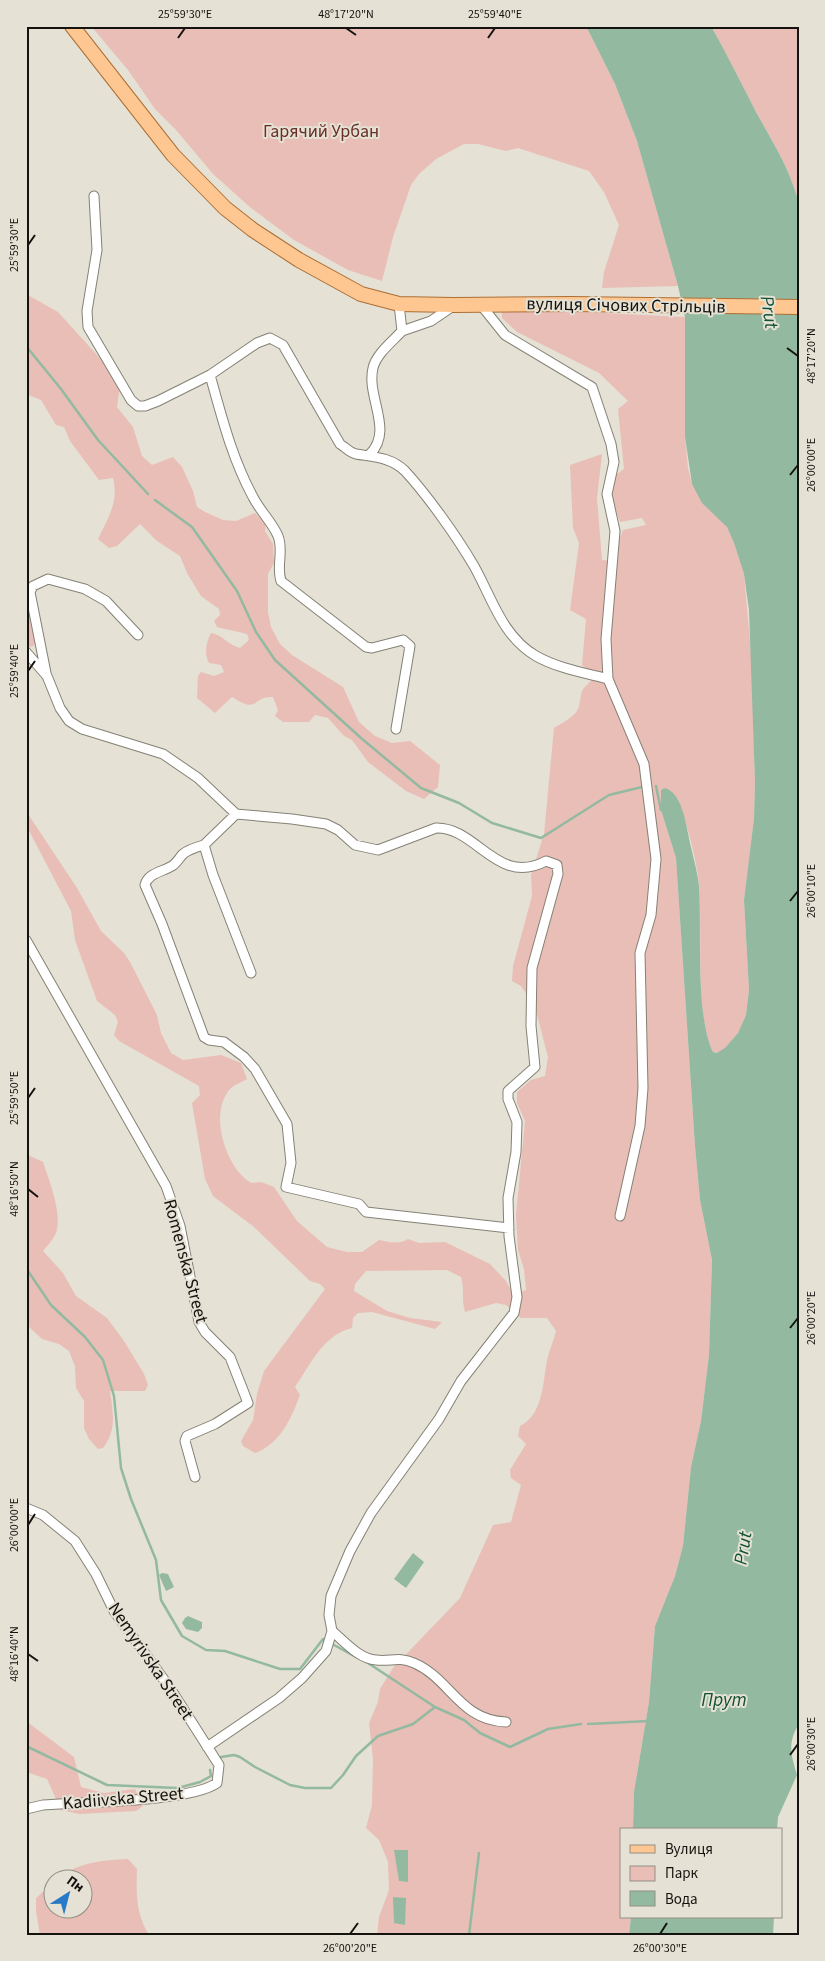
<svg xmlns="http://www.w3.org/2000/svg" width="825" height="1961" font-family="'Source Sans 3',sans-serif">
  <style>
    .green { fill: #e9beb7; fill-rule: evenodd }
    .water { fill: #93b9a0 }
    .lines { fill: none; stroke-linecap: round; stroke-linejoin: round }
    .stream { stroke: #93b9a0; stroke-width: 2.5 }
    .street-casing { stroke: #848175; stroke-width: 11 }
    .primary-casing { stroke: #ac6f35; stroke-width: 16 }
    .street { stroke: #fff; stroke-width: 9 }
    .primary { stroke: #fec792; stroke-width: 14 }
    .ticks { fill: none; stroke: #15130f; stroke-width: 2 }
    .labels { text-anchor: middle; stroke-width: 4; stroke-linejoin: round; paint-order: stroke }
    .park-label { font-size: 18px; fill: #682e27; stroke: #e5e1d4 }
    .street-label { font-size: 18px; fill: #15130f; stroke: #e5e1d4 }
    .water-label { font-size: 19px; font-style: italic; fill: #0f5130; stroke: #e5e1d4 }
    .neatline { fill: none; stroke: #15130f; stroke-width: 2 }
    .ticks-label { font-size: 12px; text-anchor: middle; fill: #15130f }
  </style>
  <rect width="100%" height="100%" fill="#e5e1d4"/>
  <path class="green" d="M91,26h495l29,58 22,57 41,145 -76,2 2,-16 15,-47 -15,-33 -15,-21 -71,-23 -12,3 -28,-7h-14l-28,15 -17,15 -8,11 -18,52 -11,44 -34,-11 -54,-30 -43,-32 -38,-34 -37,-44 -21,-21 -27,-39z
    M711,26h88v177c-11,-38 -25,-58 -43,-91 -15,-29 -29,-57 -45,-86z
    M26,294l32,18 49,54 13,20 -3,21 16,20 9,29 10,9 21,-8 9,10 11,24 4,16 8,5 18,8 13,1 19,-8 11,11 -1,7 8,13 1,19 -6,11v38l3,15 9,17 12,11 51,32 16,35 16,14 17,7 18,-2 30,24 -2,22 -14,12 -18,-8 -38,-29 -16,-22 -8,-4 -16,-18 -13,-3 -6,7h-26l-8,-6 3,-6 -5,-13c-22,-1 -13,18 -41,0l-17,16 -18,-15 1,-22 3,-4 13,4 10,-4 -3,-7 -12,-2c-5,-9 -3,-21 2,-30 12,2 17,12 29,15l9,-8 -2,-6 -30,-7 -3,-6 6,-6 -1,-6 -18,-13 -14,-23 -7,-17 -23,-15 -17,-17 -23,22 -8,2 -11,-9c10,-21 21,-37 15,-61l-14,2 -29,-39 -6,-14 -8,-2 -15,-25 -15,-6z
    M502,308l183,9v120l3,31 4,16 35,43 7,16 10,31 8,91 3,117 -1,36 -10,82 5,90 -3,25 -8,18 -17,20 -8,-1c-19,-38 -10,-123 -14,-168 -3,-28 -12,-59 -21,-85l-17,-5v16l15,48 19,288 5,54 12,60 -3,95 -8,66 -10,46 -8,79 -8,30 -20,50 -6,76 -15,90 -1,38h-12v87h10l-2,18h-252l2,-18 10,-27 -1,-28 -9,-22 -13,-12 6,-23 1,-46 -4,-36 9,-21 2,-13 13,-21 67,-70 33,-73 18,-3 10,-37 -10,-7 -1,-8 16,-26 -8,-8 2,-10c23,-11 23,-44 27,-66 2,-10 7,-19 9,-29l-9,-13h-26l-15,-13 -10,-2 -31,9c-4,-13 0,-21 -4,-35l-14,-7 -81,1 -11,13 -1,7 33,20 23,7 32,4 -7,7 -63,-17 -14,1 -5,5 -1,10c-29,7 -41,36 -57,59l5,8c-9,24 -20,49 -45,58l-12,-7 -2,-5 12,-21 4,-26 7,-23 61,-82 -5,-5 -10,-3 -56,-54 -41,-31 -8,-17 -13,-76 8,-8 -1,-9 -80,-45 -5,-6 4,-13 -3,-7 -18,-14 -22,-61 -4,-29 -45,-86v-14l51,77 24,43 23,22 6,9 27,53 4,18 10,20 12,7 38,-5 20,8 6,16c-5,3 -13,6 -17,10 -22,25 -4,79 21,94l10,-1 13,5 23,34 30,26 20,5h15l17,-12c9,2 20,5 29,-1l11,4 26,-1 45,22 16,17 7,13 13,-4 -2,-21 -6,-19 -2,-35 9,-94 -8,-18v-11l14,-12 14,-4 3,-19 -13,-50 -14,-21 -9,-5 1,-15 19,-70 -1,-21 13,-41 10,-106c8,-5 23,-12 25,-22 4,-15 -1,-13 12,-25v-9l-9,-7 4,-46 -16,-9 9,-67 -6,-15 -3,-63 32,-11 -5,44 5,62 9,1 12,-31 23,-5 -4,-7 -22,4 -9,-26 1,-18 12,-9 -6,-60 10,-8 -29,-28 -82,-41 -15,-14zM394,1850l14,32 -8,-1z
    M26,591l9,54 -5,2 -4,-3z
    M28,1155l15,7c6,18 21,55 12,73 -3,6 -8,11 -12,16l20,22 13,23 31,22 17,23 20,33 4,11 -3,6h-35c3,21 7,39 -7,57l-5,1 -9,-10 -5,-11v-27l-8,-13 -1,-22 -6,-15 -10,-7 -17,-5 -16,-15v-168z
    M26,1721l48,36 7,30 23,6 31,-4 8,17 -7,5 -57,3 -18,-4 -14,-31 -21,-7z
    M128,1859l9,10c-1,25 -1,45 12,66h-109l-4,-24v-13l16,-14v24h30v-30h-23c19,-16 45,-18 69,-19z"/>
  <path class="water" d="M586,26h125c16,28 30,57 45,86 18,33 32,53 43,91v1521c-12,19 -8,31 -2,51l-19,42 -1,13h-144l1,-38 15,-90 6,-76 20,-50 8,-30 8,-79 10,-46 8,-66 3,-95 -12,-60 -5,-54 -19,-288 -15,-48v-20l4,-2c16,5 20,31 23,45 3,17 9,35 11,53 3,43 -4,130 14,166l4,1 8,-5 13,-15 8,-18 3,-25 -5,-90 10,-82 1,-36 -6,-172 -5,-36 -10,-31 -7,-16 -25,-24 -10,-19 -7,-47v-120l-7,-31 -41,-145 -22,-57z
    M413,1553l11,9 -18,26 -12,-9z
    M162,1573l6,1 6,13 -8,4 -7,-16z
    M188,1616l14,6v6l-4,4 -12,-3 -4,-6 3,-5z
    M394,1850h14v32l-9,-1z
    M393,1897l13,1 -1,27 -11,-2z
    M631,1917h143l-1,18h-144z"/>
  <g class="lines">
    <path class="stream" d="M26,346l35,43 37,51 50,54
      M155,500l37,27 45,64 19,41 19,28 86,78 60,50 38,15 33,20 49,15 68,-43 33,-8
      M656,786l5,24
      M26,1268l25,37 34,32 18,23 11,36 7,72 10,31 25,61 5,40 21,36 24,14 19,1 55,18h20l23,-30 33,18
      M368,1663l67,44 29,13 16,13 30,14 38,-18 33,-5
      M588,1724l61,-3
      M26,1746l81,39 71,3 22,-6 11,-6 -1,-6
      M221,1757l13,-2 6,2 15,10 35,18 15,3h26l12,-13 13,-19 22,-20 35,-12 22,-17
      M469,1935l10,-82"/>
    <g class="street-casing">
      <path id="street" d="M94,196l3,54 -10,61 1,16 43,73 7,6h7l13,-5 52,-26 47,-32 13,-5 13,7 57,99c5,3 10,9 16,10 17,3 35,3 49,17 23,25 52,66 69,95 18,32 28,70 62,90 21,12 49,17 72,23
        M481,305l24,30 87,52 19,57 3,18 -7,32 8,37 -9,108 2,40 36,85 12,95 -5,56 -11,38 3,135 -3,38 -20,90
        M402,331l29,-10 22,-15
        M210,375c12,43 22,83 43,122 7,14 19,25 25,39 6,15 -2,30 3,45l85,66 6,1 31,-8 7,6 -14,83
        M370,454c24,-24 -4,-57 3,-86 3,-14 20,-27 29,-37l-3,-27
        M26,652l21,24 13,32 9,13 13,8 81,25 35,24 38,36 56,5 34,5 12,6 17,15 23,5 58,-22c41,-1 61,59 110,33l11,4 1,9 -26,94 -1,58 4,41 -27,24v8l9,23 -1,30 -8,46 1,38 8,61 -3,16 -53,68 -22,38 -68,94 -21,38 -19,45 -2,19 3,16 -6,20 -24,27 -23,20 -72,49
        M46,673l-16,-81 3,-6 15,-7 37,10 21,12 32,34
        M236,814l-32,31 9,30 38,98
        M204,845c-7,2 -15,4 -21,9 -4,4 -6,9 -11,12 -10,6 -24,7 -27,19l17,39 42,113 5,3 15,2 20,15 11,12 32,55 4,39 -5,24 73,17 7,8 143,16
        M26,940l140,246 14,40 19,96 6,10 25,25 18,46 -33,21 -28,12 -2,5 10,36
        M26,1508l17,7 32,26 21,33 18,37 56,77 49,77 -2,18c-27,19 -136,19 -174,22l-17,4
        M332,1631c12,10 27,28 44,29 15,2 22,-4 38,3 37,16 45,57 92,59"/>
    </g>
    <g class="primary-casing">
      <path id="primary" d="M72,26l101,129 52,53 28,22 46,30 62,34 38,10 54,1 118,-1 228,3"/>
    </g>
    <use href="#street" class="street"/>
    <use href="#primary" class="primary"/>
  </g>
  <path class="ticks" d="M346,28l10,7M178,38l7,-10M488,38l7,-10M28,245l7,-10M787,348l11,8M790,475l8,-10M28,671l7,-10M790,901l8,-10M28,1098l7,-10M28,1189l10,8M790,1328l8,-10M28,1525l7,-11M28,1654l10,7M790,1755l8,-11M350,1934l8,-11M660,1934l7,-11"/>
  <g class="labels">
    <g class="park-label">
      <text x="321" y="137">Гарячий Урбан</text>
    </g>
    <g class="street-label">
      <text transform="translate(626 305) rotate(1)" y="6">вулиця Січових Стрільців</text>
      <text transform="translate(186 1261) rotate(75)" y="6">Romenska Street</text>
      <text transform="translate(151 1661) rotate(56)" y="6">Nemyrivska Street</text>
      <text transform="translate(123 1798) rotate(-5)" y="6">Kadiivska Street</text>
    </g>
    <g class="water-label">
      <text transform="translate(770 312) rotate(81)" y="7">Prut</text>
      <text transform="translate(742 1548) rotate(-81)" y="7">Prut</text>
      <text x="724" y="1706">Прут</text>
    </g>
  </g>
  <rect width="825" height="1961" fill="none" stroke="#e5e1d4" stroke-width="55"/>
  <rect x="620" y="1828" width="162" height="90" fill="#e5e1d4" stroke="#928f85"/>
  <rect x="630" y="1845" width="25" height="8" fill="#fec792" stroke="#928f85"/>
  <text x="665" y="1854" font-size="15" fill="#15130f">Вулиця</text>
  <rect x="630" y="1866" width="25" height="15" fill="#e9beb7" stroke="#928f85"/>
  <text x="665" y="1878" font-size="15" fill="#15130f">Парк</text>
  <rect x="630" y="1891" width="25" height="15" fill="#93b9a0" stroke="#928f85"/>
  <text x="665" y="1904" font-size="15" fill="#15130f">Вода</text>
  <g transform="translate(68 1894) rotate(36)"><circle r="24" fill="#e5e1d4" stroke="#928f85"/>
  <path d="M0-4L9 19L0 12L-9 19Z" fill="#2879c8"/>
  <text y="-8" font-size="14" font-weight="bold" text-anchor="middle" fill="#15130f">Пн</text>
  </g>
  <rect x="28" y="28" width="770" height="1906" class="neatline"/>
  <g class="ticks-label">
    <text x="185" y="18">25°59'30"E</text>
    <text x="346" y="18">48°17'20"N</text>
    <text x="495" y="18">25°59'40"E</text>
    <text transform="translate(14 245) rotate(-90)" y="4">25°59'30"E</text>
    <text transform="translate(811 356) rotate(-90)" y="4">48°17'20"N</text>
    <text transform="translate(811 465) rotate(-90)" y="4">26°00'00"E</text>
    <text transform="translate(14 671) rotate(-90)" y="4">25°59'40"E</text>
    <text transform="translate(811 891) rotate(-90)" y="4">26°00'10"E</text>
    <text transform="translate(14 1098) rotate(-90)" y="4">25°59'50"E</text>
    <text transform="translate(14 1189) rotate(-90)" y="4">48°16'50"N</text>
    <text transform="translate(811 1318) rotate(-90)" y="4">26°00'20"E</text>
    <text transform="translate(14 1525) rotate(-90)" y="4">26°00'00"E</text>
    <text transform="translate(14 1654) rotate(-90)" y="4">48°16'40"N</text>
    <text transform="translate(811 1744) rotate(-90)" y="4">26°00'30"E</text>
    <text x="350" y="1952">26°00'20"E</text>
    <text x="660" y="1952">26°00'30"E</text>
  </g>
</svg>
